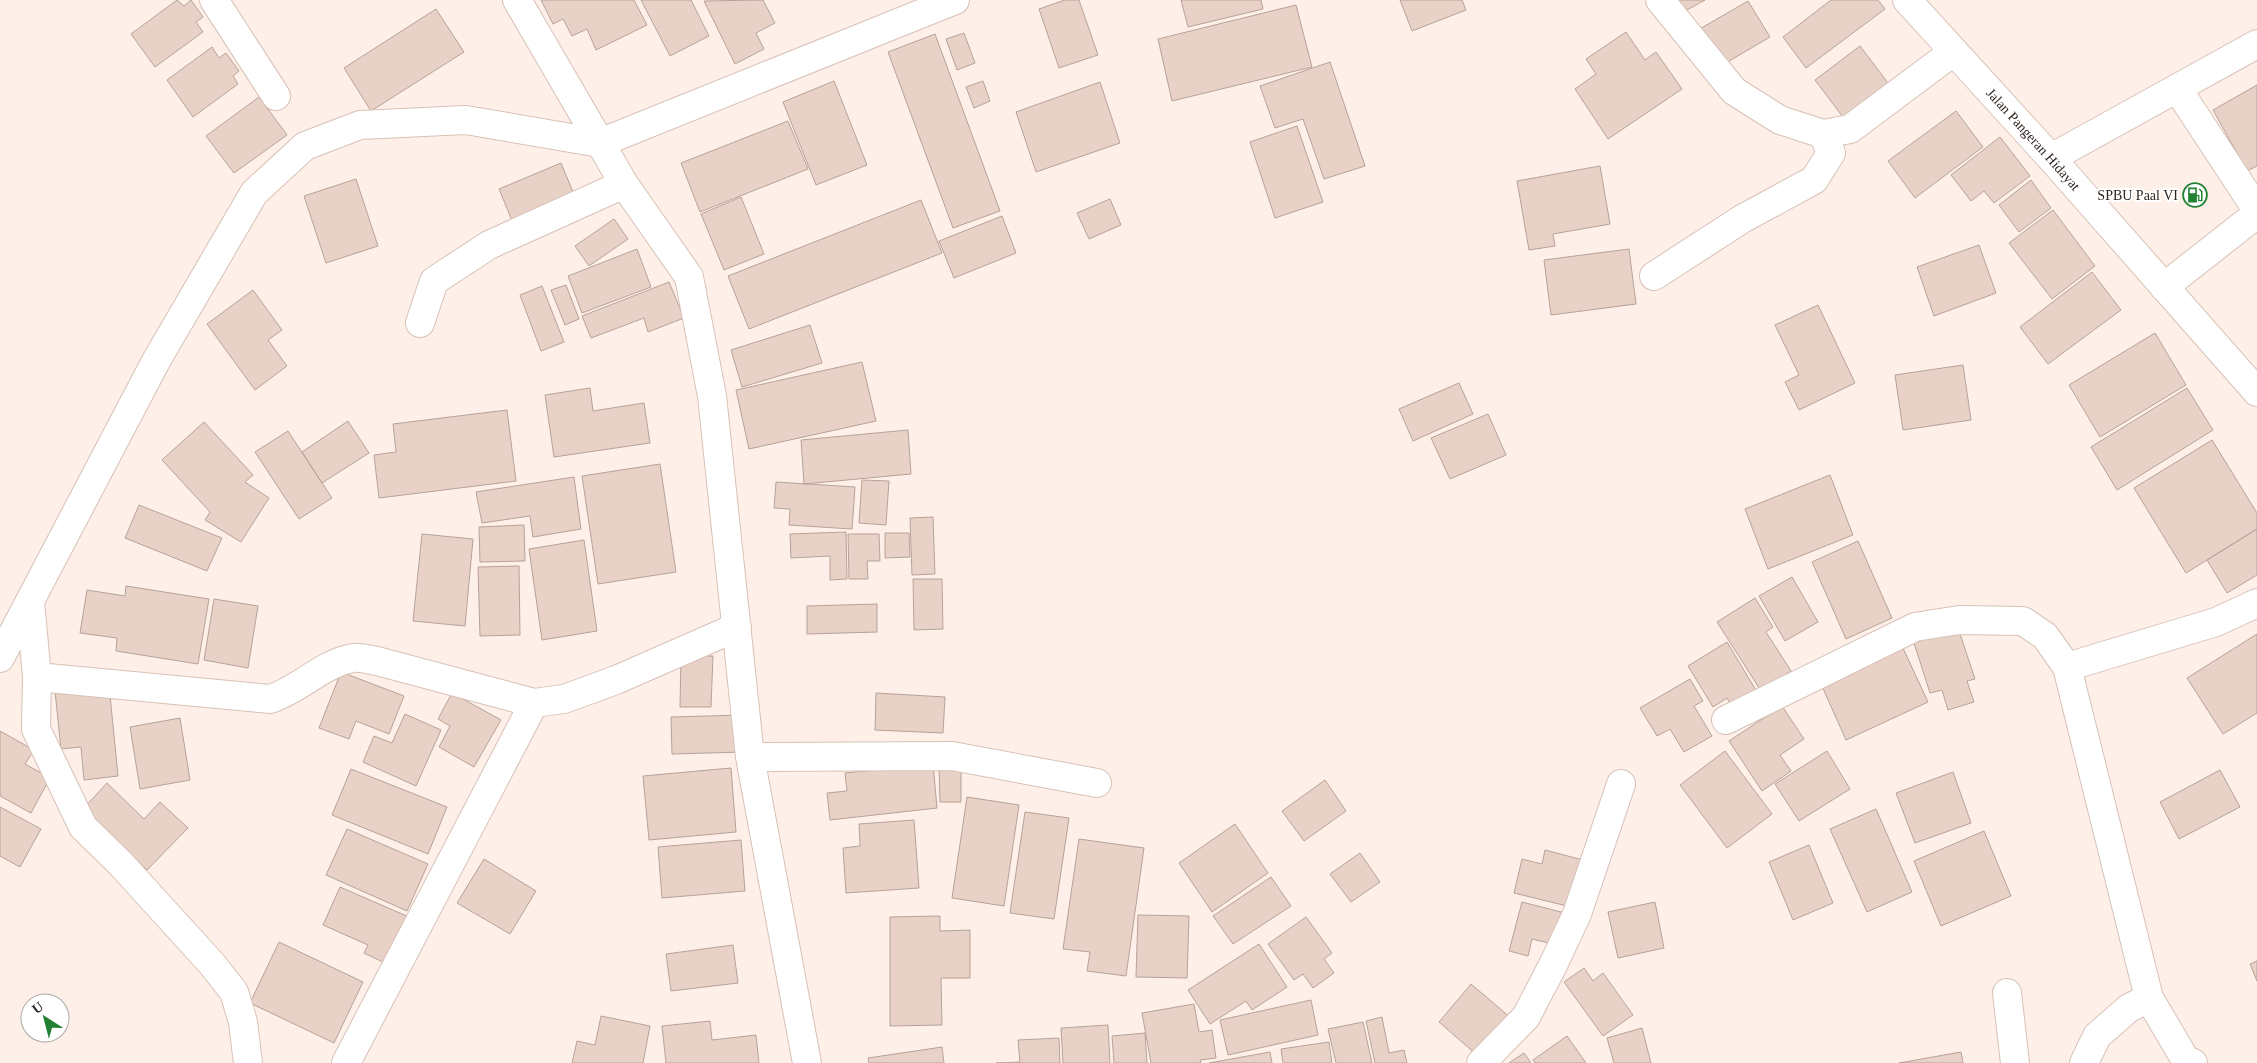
<svg xmlns="http://www.w3.org/2000/svg" width="2257" height="1063" font-family="'Times New Roman',serif">
  <style>
    .building { fill: #e8d2c7; stroke: #b7a298 }
    .lines { fill: none; stroke-linecap: round; stroke-linejoin: round }
    .minor-casing { stroke: #d7c1b6; stroke-width: 30 }
    .highway-casing { stroke: #d7c1b6; stroke-width: 30 }
    .minor { stroke: #fff; stroke-width: 28 }
    .highway { stroke: #fff; stroke-width: 28 }
    .labels { text-anchor: middle; stroke-width: 4; stroke-linejoin: round; paint-order: stroke }
    .street-label { font-size: 14px; fill: #2e2521; stroke: #fff }
    .poi-label { font-size: 14px; fill: #2e2521; stroke: #fff; text-anchor: end }
  </style>
  <rect width="100%" height="100%" fill="#fef0e9"/>
  <path class="building" d="M177,0l7,6 7,-6 12,17 -7,5 7,10 -48,35 -24,-33z
    M541,0h93l13,25 -51,25 -9,-21 -15,7 -9,-17 -10,5z
    M641,0h50l18,36 -39,20z
    M763,0l12,23 -19,10 8,16 -29,15 -31,-63z
    M1065,0h14l19,55 -39,13 -20,-59z
    M1181,0h80l2,9 -75,18z
    M1400,0h62l4,10 -54,21z
    M1669,0h36l-27,15z
    M1831,0h47l7,9 -79,59 -23,-31z
    M1748,1l22,36 -51,30 -21,-37z
    M1296,5l16,62 -140,34 -14,-62z
    M436,9l28,43 -93,59 -27,-43z
    M1626,32l19,28 11,-8 26,37 -74,50 -33,-50 21,-15 -10,-15z
    M964,33l11,30 -18,7 -11,-31z
    M935,34l65,177 -47,17 -65,-176z
    M1860,46l28,37 -45,34 -28,-37z
    M212,47l7,11 7,-5 13,18 -6,5 5,8 -45,33 -26,-37z
    M1330,62l35,104 -41,13 -21,-60 -28,9 -15,-42z
    M834,81l33,84 -51,20 -33,-83z
    M983,81l7,20 -16,7 -8,-21z
    M1100,82l20,61 -84,29 -20,-60z
    M2257,85v81l-10,5 -34,-61z
    M259,97l28,38 -53,38 -28,-37z
    M1956,111l27,36 -68,51 -27,-37z
    M788,121l20,48 -108,43 -19,-49z
    M1297,126l26,76 -48,16 -25,-76z
    M2000,137l30,39 -36,27 -10,-12 -13,10 -20,-26z
    M561,163l14,34 -62,26 -14,-34z
    M1600,166l10,58 -57,10 2,12 -26,4 -12,-69z
    M356,179l22,67 -52,17 -22,-67z
    M2031,180l20,28 -32,24 -20,-27z
    M741,197l23,57 -40,16 -23,-56z
    M1110,199l11,26 -32,14 -12,-26z
    M921,200l21,53 -193,76 -21,-53z
    M2053,210l42,56 -43,33 -43,-56z
    M1002,216l14,37 -62,25 -15,-37z
    M614,219l14,20 -39,27 -14,-20z
    M1979,245l17,48 -62,23 -17,-49z
    M637,249l14,38 -69,26 -14,-37z
    M1629,249l7,55 -85,11 -7,-55z
    M2092,272l29,38 -73,54 -28,-37z
    M669,282l15,36 -36,14 -4,-14 -53,20 -9,-22z
    M566,285l13,34 -14,6 -14,-35z
    M542,286l22,56 -23,9 -21,-56z
    M253,290l29,40 -14,10 19,26 -32,24 -48,-66z
    M1818,305l37,78 -56,27 -14,-28 14,-7 -24,-50z
    M810,325l12,38 -80,24 -11,-37z
    M2155,333l31,52 -86,52 -31,-52z
    M862,362l14,59 -127,28 -13,-59z
    M1963,365l8,55 -68,10 -8,-55z
    M1459,383l14,31 -60,27 -14,-32z
    M590,388l3,23 51,-8 6,40 -96,14 -9,-62z
    M2187,388l26,42 -96,60 -26,-43z
    M507,410l9,71 -137,17 -5,-43 22,-3 -3,-28z
    M1488,414l18,41 -56,24 -19,-41z
    M348,421l21,32 -47,30 -20,-31z
    M204,422l49,53 -8,7 24,16 -28,44 -36,-22 5,-8 -48,-52z
    M908,430l3,44 -107,10 -3,-44z
    M288,431l44,67 -33,21 -44,-67z
    M2212,440l45,73v16l-71,44 -52,-85z
    M660,464l16,108 -78,12 -16,-108z
    M1830,475l23,60 -85,34 -23,-60z
    M574,477l7,52 -48,8 -3,-21 -48,7 -6,-31z
    M862,480l27,1 -3,44 -27,-2z
    M776,482l79,5 -3,42 -63,-4 1,-16 -16,-1z
    M139,505l83,33 -15,33 -82,-33z
    M933,517l2,57 -23,1 -2,-57z
    M524,525l1,36 -45,1 -1,-35z
    M2257,529v46l-30,18 -20,-33z
    M846,532l1,47 -17,1v-24l-39,2 -1,-24z
    M885,533h24l1,24 -25,1z
    M422,534l51,5 -8,87 -52,-5z
    M848,534h31l1,27h-13l1,18h-19z
    M584,540l13,91 -55,9 -13,-91z
    M1858,541l34,77 -46,21 -34,-77z
    M519,566l1,69 -40,1 -2,-69z
    M1792,577l26,45 -33,19 -26,-45z
    M913,579h29l1,50 -29,1z
    M126,586l83,13 -11,65 -82,-13 1,-13 -37,-5 7,-43 38,6z
    M1755,598l18,29 -7,5 25,39 -30,20 -44,-69z
    M214,599l44,7 -10,62 -44,-8z
    M877,604v28l-70,2v-28z
    M1958,628l17,51 -8,2 7,21 -26,8 -6,-20 -12,3 -16,-50z
    M2257,634v79l-34,21 -36,-56z
    M1727,642l30,50 -25,15 -5,-9 -14,9 -25,-41z
    M1902,646l26,56 -82,38 -25,-56z
    M681,656h32l-2,51h-31z
    M341,672l63,24 -15,38 -33,-13 -7,18 -30,-11z
    M1690,679l13,22 -9,5 18,30 -28,16 -14,-23 -13,7 -17,-28z
    M109,685l9,91 -34,4 -3,-33 -20,2 -6,-58z
    M452,693l49,27 -27,47 -35,-20 11,-21 -12,-7z
    M876,693l69,4 -2,36 -68,-3z
    M1782,706l22,33 -24,16 11,16 -29,20 -33,-50z
    M405,714l36,16 -25,56 -53,-24 11,-26 18,7z
    M743,715l1,37 -72,2 -1,-37z
    M180,718l10,62 -50,9 -10,-62z
    M0,731l34,19 -9,14 25,14 -19,35 -31,-17z
    M1725,751l47,63 -45,34 -47,-63z
    M1827,751l23,38 -51,32 -24,-37z
    M933,764l4,44 -107,12 -3,-27 20,-2 -2,-18z
    M939,766h22v36h-21z
    M731,768l5,64 -87,8 -6,-64z
    M351,769l96,38 -19,47 -96,-39z
    M2220,770l20,37 -61,32 -19,-37z
    M1953,772l18,51 -56,20 -19,-50z
    M1325,780l21,31 -42,30 -22,-30z
    M107,783l37,36 16,-17 28,26 -41,42 -64,-61z
    M967,797l52,8 -15,101 -52,-8z
    M0,807l41,22 -21,38 -20,-11z
    M1876,809l36,83 -45,20 -37,-83z
    M1025,812l44,6 -15,101 -44,-6z
    M914,820l5,68 -73,5 -3,-45 17,-2 -1,-22z
    M1235,824l33,49 -56,39 -33,-49z
    M347,829l81,35 -21,47 -81,-36z
    M1984,831l27,65 -70,30 -27,-65z
    M1079,839l65,9 -18,128 -39,-5 3,-19 -27,-3z
    M741,840l4,51 -83,7 -4,-51z
    M1809,845l24,58 -40,17 -24,-58z
    M1545,850l38,10 -12,47 -57,-14 8,-34 20,5z
    M1360,853l20,29 -29,20 -21,-28z
    M484,859l52,32 -26,43 -53,-31z
    M1271,877l20,29 -58,38 -20,-28z
    M340,887l69,30 -22,47 -23,-11 4,-8 -45,-20z
    M1522,902l43,11 -8,32 -25,-6 -4,17 -19,-5z
    M1655,902l9,46 -46,10 -10,-46z
    M1138,915l51,1 -2,62 -51,-1z
    M940,916v15l30,-1v48h-29l1,47 -52,1v-109z
    M1306,917l26,36 -8,6 10,14 -21,15 -10,-14 -9,6 -26,-36z
    M279,942l84,40 -29,61 -84,-40z
    M1259,944l28,43 -35,23 -6,-9 -36,23 -22,-34z
    M733,945l5,38 -67,8 -5,-37z
    M2257,961v20l-7,-17z
    M1584,968l9,13 10,-8 30,42 -30,21 -39,-54z
    M1471,984l40,34 -33,38 -39,-34z
    M1311,1000l7,35 -90,20 -8,-35z
    M1194,1004l5,28 13,-2 4,28 -16,2 1,3h-50l-9,-50z
    M601,1016l49,10 -7,37h-71l5,-22 18,4z
    M1382,1017l7,36 15,-3 3,13h-32l-9,-42z
    M710,1021l2,19 44,-5 3,28h-93l-4,-37z
    M1363,1022l9,41h-36l-8,-34z
    M1108,1025l2,38h-47l-2,-35z
    M1642,1028l9,35h-37l-7,-25z
    M1145,1033l2,30h-33l-2,-27z
    M1567,1036l19,27h-51l-2,-3z
    M1059,1038l1,25h-64l24,-1 -2,-22z
    M1329,1042l3,21h-49l-2,-14z
    M942,1047l2,16h-75l-1,-5z
    M1270,1052l2,11h-63z
    M1961,1052l2,11h-64z
    M1524,1053l7,10h-22z"/>
  <g class="lines">
    <g class="minor-casing">
      <path id="minor" d="M214,0l62,96
        M517,0l107,184 65,93 23,119 38,361 57,306
        M1660,0l74,91 46,29 43,14 27,-5 103,-77
        M2177,88l80,122
        M2051,158l206,-114
        M1654,276l88,-57 72,-39 17,-27 -8,-19
        M2164,287l93,-73
        M420,323l14,-42 55,-36 135,-61
        M30,601l7,76 -1,52 47,98 37,36 92,101 22,28 9,30 5,41
        M0,658l156,-297 98,-168 51,-47 55,-21 106,-5 134,23 355,-143
        M2067,667l149,-45 41,-19
        M37,677l233,22c29,-9 53,-36 83,-41 7,-1 16,2 24,3l157,42 30,-4 52,-19 121,-53
        M1726,720l189,-93 44,-7 64,1 22,15 22,31 82,331 36,61 8,4
        M750,757l202,-1 145,27
        M2007,993l8,70
        M346,1063l188,-360
        M1481,1063l45,-46 28,-54 23,-49 44,-130
        M2084,1063l13,-27 32,-28 20,-10"/>
    </g>
    <g class="highway-casing">
      <g id="highway">
        <path id="s1" d="M1907,0l144,158 206,234"/>
      </g>
    </g>
    <use href="#minor" class="minor"/>
    <use href="#highway" class="highway"/>
  </g>
  <defs>
    <g id="fuel-ring" transform="scale(1.25)"><circle r="9.5" fill="#fff" stroke="#228133" stroke-width="1.5"/><path d="M-5.5-6h7V0h2V4h1.3V-2.5L3-4.5l.8-.8L6-3V5H2.5V1h-1V6h-7ZM-4.2-4.7v3.2H.2V-4.7Z" fill="#228133"/></g>
  </defs>
  <g fill-rule="evenodd">
    <use href="#fuel-ring" x="2195" y="195"/>
  </g>
  <g class="labels">
    <g class="street-label">
      <text dy="5" stroke="none"><textPath href="#s1" startOffset="188">Jalan Pangeran Hidayat</textPath></text>
    </g>
    <g class="poi-label">
      <text x="2178" y="200">SPBU Paal VI</text>
    </g>
  </g>
  <g transform="translate(45 1018) rotate(324)"><circle r="24" fill="#ffffff" stroke="#aba8a6"/>
  <path d="M0-4L9 19L0 12L-9 19Z" fill="#228133"/>
  <text y="-8" font-size="14" font-weight="bold" text-anchor="middle" fill="#2e2521">U</text>
  </g>
</svg>
